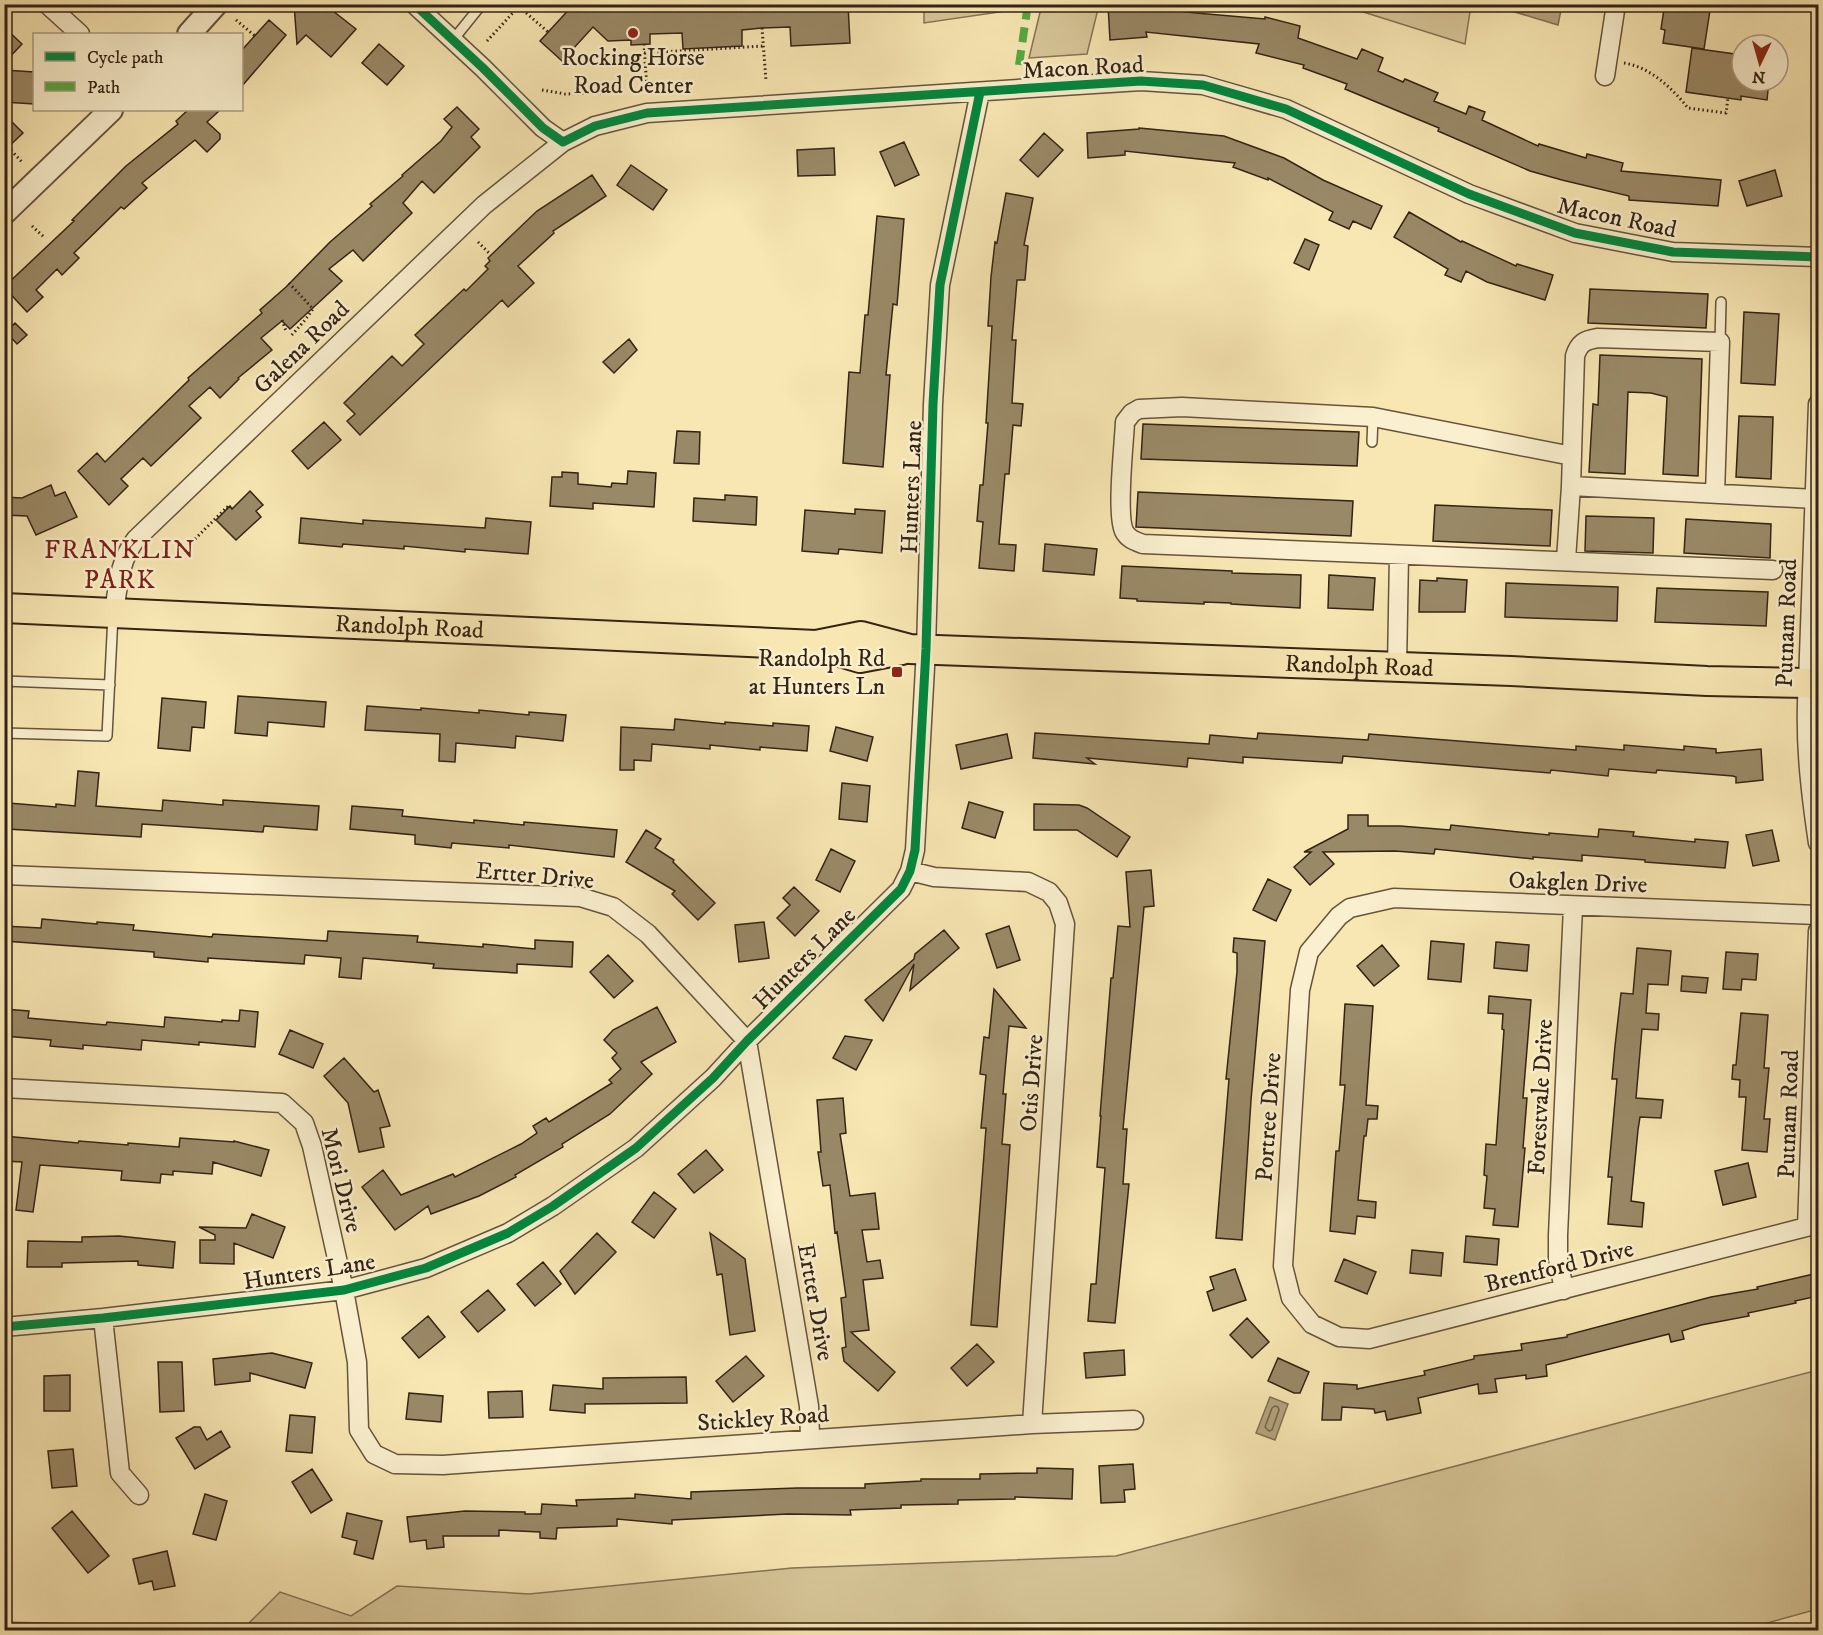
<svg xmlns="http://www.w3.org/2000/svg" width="1823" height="1635" font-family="'IM FELL DW Pica',serif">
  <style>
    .green { fill: #d7c698; stroke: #867456; stroke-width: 1.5 }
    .water { fill: #b5a47d; stroke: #817053; stroke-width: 1.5 }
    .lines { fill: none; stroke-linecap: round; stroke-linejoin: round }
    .shore { stroke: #746448; stroke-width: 1.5 }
    .building { fill: #9a8967; stroke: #342314; stroke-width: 1.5 }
    .service-casing { stroke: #65543c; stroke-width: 12 }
    .minor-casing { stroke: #65543c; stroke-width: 21 }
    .tertiary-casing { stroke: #65543c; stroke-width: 26 }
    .primary-casing { stroke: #342314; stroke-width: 32 }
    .path { stroke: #342314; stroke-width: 3; stroke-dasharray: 1.5 3; stroke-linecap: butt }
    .service { stroke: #faefce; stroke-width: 9 }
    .minor { stroke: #faefce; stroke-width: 18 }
    .tertiary { stroke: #faefce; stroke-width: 22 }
    .primary { stroke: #f8e7b3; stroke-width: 28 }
    .quiet { stroke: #54aa42; stroke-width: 8; stroke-dasharray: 15 8; stroke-linecap: butt }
    .cycleway-casing { stroke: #faefce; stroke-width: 13 }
    .cycleway { stroke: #00873e; stroke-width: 9 }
    .poi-dot { fill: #8f2418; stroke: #faefce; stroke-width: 2 }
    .labels { text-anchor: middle; stroke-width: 5; stroke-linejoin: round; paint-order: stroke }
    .poi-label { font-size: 24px; fill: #342314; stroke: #faefce }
    .street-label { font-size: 24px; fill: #342314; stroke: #faefce }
    .neighbourhood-label { font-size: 26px; letter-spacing: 1.5px; fill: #7a1f14; stroke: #faefce }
  </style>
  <rect width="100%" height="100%" fill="#f8e7b3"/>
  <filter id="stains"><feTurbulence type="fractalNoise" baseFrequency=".00333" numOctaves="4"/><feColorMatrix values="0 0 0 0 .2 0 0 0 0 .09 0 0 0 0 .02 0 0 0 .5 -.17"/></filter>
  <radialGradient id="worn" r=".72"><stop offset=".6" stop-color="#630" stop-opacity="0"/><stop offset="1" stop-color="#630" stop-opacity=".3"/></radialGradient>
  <path class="green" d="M1042,4l57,1 -12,49 -58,4z
    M924,5l96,-1v5l-96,14z
    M1341,5l130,-1v1l-6,39z
    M1818,1370v239l-76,21h-1737v-8l239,6 36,-36 71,24 46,-30 132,8 263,-26 324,-12z"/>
  <path class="water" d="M1508,5h54l-4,20 -50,-15z
    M1270,1397l18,7 -13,36 -19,-7z"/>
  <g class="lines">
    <path class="shore" d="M1275,1406l3,1 1,3 -7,20 -3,1 -4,-4 7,-19z"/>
  </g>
  <path class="building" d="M294,4h30l32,25 -25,28 -25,-22 -9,9z
    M574,4h69v4l38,-4h167l2,39 -59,3 -1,-19 -28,1 -20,2v16l-59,3 -1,-16 -32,1v10l-19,1v-5l-23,1 -15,-14 -31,34 -22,-20z
    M1144,4v3l52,6 69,6v-2l35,9 -2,12 59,21 5,-10 21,9 -5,13 25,11 2,-3 33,14 -4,8 32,13 3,-8 16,6 -3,8 56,26 1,-2 47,14 1,-4 36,9 -2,8 100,9 -3,26 -89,-6v-4l-67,-16 -32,-9 -92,-40 1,-3 -94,-39 2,-5 -44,-16 1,-3 -48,-12 3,-9 -113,-12 1,5 -37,3 -2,-35z
    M1669,4h42l-7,45 -41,-6 2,-13 -4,-1 3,-20 5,1z
    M269,20l17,15 -44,51v-36z
    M4,27l18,17 -18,19z
    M379,44l25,22 -17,19 -25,-22z
    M1692,48l50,7v26h27l-2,19 -26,-4v4l-55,-8z
    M4,70l30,2v32l-30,-2z
    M457,107l22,22 -8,8 9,10 -46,46 -12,-12 -19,22 9,10 -49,48 -10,-11 -24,19 13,12 -52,48 -8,-8 -21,17 11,12 -34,28 1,1 -19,19 -10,-11 -21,19 12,12 -50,48 -8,-8 -22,21 7,7 -19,19 -31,-34 19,-18 8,9 84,-82 -1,-2 74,-65 -2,-3 26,-23 44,-45 42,-36 -2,-2 33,-28 -1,-1 39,-34 11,-14 -8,-8z
    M188,110h32l-13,12 13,12v5l-13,13 -12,-12 -53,43 5,5 -23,21 -3,-2 -47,46 5,5 -17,17 -5,-6 -21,21 7,7 -16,15 -23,-25 70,-66 -2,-1 54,-54 52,-42 -2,-3z
    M4,114l19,19 -19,18z
    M1139,128l85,8 60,22 39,22 59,26 -11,23 -18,-8 -4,8 -20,-9 4,-8 -65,-34v2l-35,-13 2,-4 -110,-12v4l-37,3 -1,-25 52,-4z
    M1044,133l19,17 -25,27 -18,-17z
    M904,142l15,33 -24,11 -15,-34z
    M834,148l1,27 -37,1 -1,-26z
    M631,165l36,25 -14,20 -36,-25z
    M1775,170l7,26 -35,10 -8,-25z
    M592,175l14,21 -53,35 1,2 -36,33 16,17 -26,24 -6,-7 -142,135 -13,-14 8,-7 -11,-11 48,-47 10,10 22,-22 -9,-9 49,-46 2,2 22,-22 -3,-3 5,-5 -2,-3 49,-47z
    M1006,193l27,5 -9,47 4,1 -3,34h-8l-5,60h4l-4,63 11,1 -2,22 -8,-1 -4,49h-4l-6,70 17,1 -2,26 -35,-3 4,-46 -6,-1 3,-36h3l5,-62h-2l6,-97h-4l3,-49 4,-35 2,1z
    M1409,212l52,30 1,-1 54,25 1,-2 36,11 -8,25 -58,-18 -21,-11 -5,11 -16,-7 3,-6 -54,-32z
    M877,216l27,3 -7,86 -4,-1 -7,71h4l-7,92 -40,-4 6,-91 11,1 5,-58h3z
    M1305,239l14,6 -10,25 -15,-7z
    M1590,289l118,5 -2,34 -118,-5z
    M1744,312l35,2 -4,71 -34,-2z
    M15,323l12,12 -10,9 -11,-12z
    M629,339l8,11 -23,23 -11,-11z
    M1600,355l102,4 -4,117 -35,-2 4,-77 -16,-4 -23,-1 -3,82 -36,-2 4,-68 5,1z
    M1739,416l34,1 -2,62 -35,-2z
    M324,422l17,18 -33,29 -16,-18z
    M1143,424l216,8 -2,34 -216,-7z
    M677,431l23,1 -1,32 -25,-1z
    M628,471l28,2 -2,34 -61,-4v6l-43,-3 2,-29h10v-5l16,1v11l33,3 1,-4 15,1z
    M51,485l4,11 10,-4 12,25 -41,18 -9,-19 -23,-1v-18l18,1z
    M250,491l13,14 -7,6 5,6 -25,23 -20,-20 14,-14 2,3z
    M1138,492l215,9 -2,35 -215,-9z
    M725,495l32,2 -1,28 -63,-4 1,-23 31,2z
    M1435,505l117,5 -2,36 -117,-5z
    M855,509l30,2 -3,42 -43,-4 -1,5 -36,-3 3,-41 50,4z
    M1586,516l68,2 -1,35 -68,-2z
    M301,518l62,6v-4l122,8 1,-10 45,4 -3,32 -63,-5v3l-61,-6v3l-61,-5 -1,3 -43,-4z
    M1686,519l85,5 -1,34 -86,-5z
    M1045,544l52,5 -3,26 -51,-4z
    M1122,566l110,5v2l69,2 -1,33 -69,-4v-1l-27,-1v2l-67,-3v-2l-17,-1z
    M1329,575l46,3 -2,32 -45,-2z
    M1437,578l30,2 -2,32h-46l1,-32 17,1z
    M1506,583l112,4 -1,34 -112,-4z
    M1657,588l111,4 -2,34 -111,-4z
    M238,696l88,6 -2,25 -56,-5 -1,14 -32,-3z
    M162,698l44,4 -2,26 -12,-1 -2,24 -32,-3z
    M367,706l54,4v-2l58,5v-3l50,5v-3l37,3 -3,26 -47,-5 -1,12 -59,-5 -1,19 -16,-1 1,-27 -75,-4z
    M675,719l50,5v-2l48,4v-3l36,3 -2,25 -47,-4v3l-50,-5v4l-58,-5 -1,17 -17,-1v10h-14l1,-43 53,3z
    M836,727l37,10 -6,24 -37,-10z
    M1035,733l174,11 1,-9 47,4 1,-6 110,7 1,-6 207,16v-4l48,4v-5l60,5v-4l32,3v4l45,-4 2,31 -27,3v-6l-3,-1 -76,-6 -1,3 -47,-4 -1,7 -57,-6 -1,3 -207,-17 -1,7 -99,-6v6l-55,-5 -1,9 -100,-9 8,6 -62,-6z
    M1007,734l5,24 -51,11 -5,-24z
    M78,771l21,2 -3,33 66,5 1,-11 60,5v-5l96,6 -2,24 -53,-4 -1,6 -121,-8 -1,13 -134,-8 2,-26 47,4v-3l19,2z
    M842,783l28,3 -3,36 -28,-3z
    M969,802l34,10 -8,26 -33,-10z
    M1034,804l45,1 8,3 43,29 -13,20 -40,-27h-43z
    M352,806l51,4 -1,6 72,7v-3l50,5v-3l93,8 -3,27 -105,-12v3l-57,-5 -1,5 -36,-4v-9l-65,-6z
    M1348,815h20v11h32l50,4 1,-5 98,10v-2l49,4 1,-8 35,3 -1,4 62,6v-3l33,3 -3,26 -80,-6v-2l-63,-5v6l-49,-4v2l-98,-10 -1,5 -39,-3 -72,1 11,12 -24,21 -16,-18 17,-15h-7l44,-23z
    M646,830l15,9 -6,9 19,12 -1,2 42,41 -17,17 -26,-26 3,-3 -49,-29z
    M1772,830l7,31 -26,5 -7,-31z
    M831,849l24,12 -15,31 -24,-12z
    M1151,870l3,36 -10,1 -21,222h4l-4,55h6l-14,139 -27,-2 3,-37h5l5,-65 4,-51 -8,-1 4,-51h-1l11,-138h2l5,-52 12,1 -4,-55z
    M1268,879l23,11 -15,31 -23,-11z
    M794,887l25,24 -24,25 -18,-18 13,-13 -7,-7z
    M42,919l55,5v-2l37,3 -1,5 79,7 1,-3 114,7 1,-10 90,5 -1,6 66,5v-3l52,5v-9l38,2 -1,25 -55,-3v9l-84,-5 1,-4 -71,-6 -2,21 -22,-2 2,-19 -36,-3 -1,9 -96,-6v4l-54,-5v-5l-150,-11v-15l37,2z
    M764,922l5,36 -30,4 -4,-37z
    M1009,926l11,34 -23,8 -11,-34z
    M944,930l15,18 -49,42 4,-26 -31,57 -18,-21 49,-41 1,-5z
    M1234,938l31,3 -14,159 -9,140 -26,-2 13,-159h-3l11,-107v-19l-4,-1z
    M1431,941l33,3 -3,38 -33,-3z
    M1496,942l33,3 -2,26 -33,-3z
    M1382,945l17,21 -25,20 -17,-20z
    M1637,948l34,3 -3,34 -20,-1 -2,29 13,1 -1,16 -16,-1 -6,69 27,2 -2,18 -21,-1 -2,13 -7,71 13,2 -2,24 -34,-3 4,-47h-4l9,-98h-5l3,-33 6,-53 12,1z
    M1726,952l32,2 -2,26 -14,-1 -1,11 -18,-1z
    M608,955l25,26 -19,17 -24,-26z
    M1682,976l26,2 -2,15 -25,-2z
    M994,989l32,39 -17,-2 -6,68h3l-4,50 8,1 -13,182 -26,-2 15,-197h-5l5,-53 -6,-1 4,-37 5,1z
    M1489,996l42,4 -8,98h4l-4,50h2l-7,79 -25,-2 2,-16 -11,-1 3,-32 -3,-1 2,-31 10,1 8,-115 -2,-1 1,-15 -15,-1z
    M1345,1004l28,2 -7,99 12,1 -1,13h-9l-2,17h-2l-6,64 18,2 -1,16 -18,-2 -2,18 -25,-3 6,-80h3l6,-66h-5z
    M657,1007l19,35 -35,20 11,12 -42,40 -48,30 1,3 -48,28 1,2 -37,19 -48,18 -3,-8 -33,24 -33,-43 21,-17 18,25 52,-21 2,3 66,-33 16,-11 -4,-7 13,-8 3,4 63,-39 -3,-3 12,-11 -9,-11 5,-5 -13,-13 9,-10z
    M4,1009l25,2 -1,7 78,7 1,-3 57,5 1,-10 57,5v-2l17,1 1,-11 18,2 -3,35 -56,-5v3l-57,-5 -1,10 -58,-5v4l-33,-3 1,-6 -47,-4z
    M1741,1013l27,2 -4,53h5l-5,51h6l-3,33 -25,-2 4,-53h-7l1,-17 -8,-1 1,-14h3z
    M290,1030l33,14 -10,24 -34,-14z
    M845,1036l27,4 -16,30 -23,-12z
    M344,1058l30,34 4,-2 12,36 -10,2 4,19 -25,5 -11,-49 -24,-27z
    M843,1098l3,35 -6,1 10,62 25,-3 4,36 -17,1 5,32 13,-2 3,18 -20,2 6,50 -18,2 44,40 -17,19 -34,-30 -2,-13 4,-1 -5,-49 5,-1 -9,-65 -2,1 -5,-48 -7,1 -5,-34h3l-4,-52z
    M4,1136l74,7 1,-2 49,4v-2l51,4 1,-9 54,4v-1l35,9 -8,26 -48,-14 -1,12 -39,-3v4l-12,-1 -1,9 -39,-3 1,-9 -82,-6 -7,47 -17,-2 6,-48 -18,-1z
    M706,1150l17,20 -29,23 -16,-19z
    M1748,1163l8,34 -33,8 -8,-34z
    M654,1192l22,17 -22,29 -22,-16z
    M252,1214l33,13 -12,31 -39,-15v21l-34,-1v-23h15v-5l-16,-8 47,1z
    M597,1233l19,19 -41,42 -15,-23z
    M710,1233l35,26 10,72 -25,4 -8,-61 -5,1z
    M119,1236l56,6 -2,26 -35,-3v-4l-76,2v4h-35l1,-26 54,1v-5z
    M1466,1236l33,3 -2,26 -33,-3z
    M1412,1250l31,3 -2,23 -31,-3z
    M1344,1259l32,13 -9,22 -32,-13z
    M543,1262l18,22 -26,22 -18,-22z
    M1235,1269l11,31 -33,11 -6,-19 7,-3 -4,-12z
    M1818,1273v23l-23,5 1,2 -48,10 1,3 -48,9 -19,6 2,8 -13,3 -2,-8 -123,31 1,11 -21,3v-4l-31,4 2,13 -18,2 -1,-10 -60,14 3,15 -34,7 -2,-9 -10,2 -1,-4 -32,-2 -1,13h-19l2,-37 33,2v4l68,-14 -1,-4 50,-12v-3l48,-6 -1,-6 46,-7v-2l144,-38 47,-8 -1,-2z
    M488,1290l17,20 -27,22 -17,-20z
    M428,1316l17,21 -26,21 -17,-20z
    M1247,1318l22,24 -17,16 -22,-23z
    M977,1344l17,18 -27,24 -16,-18z
    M1124,1350l1,25 -39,3 -2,-25z
    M272,1353l40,10 -7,25 -55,-15v8l-35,4 -2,-26z
    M746,1356l18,20 -31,26 -17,-21z
    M1278,1358l31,14 -9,21h-6l-26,-12z
    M158,1362h24l2,49 -24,1z
    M70,1375v36h-26v-35z
    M686,1377l1,26 -102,1v9l-35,-3 3,-25 50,4v-11z
    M522,1391l1,26 -34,1 -1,-26z
    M409,1393l34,3 -2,26 -35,-3z
    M290,1415l25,2 -3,36 -26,-2z
    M194,1427h6l7,13 14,-9 9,16 -35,22 -19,-31z
    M73,1449l4,37 -25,2 -4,-37z
    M1133,1464l2,25 -11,1 1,12 -24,1 -2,-37z
    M1037,1468l36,1 -1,30 -57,-2v2l-57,1v4l-57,1v3l-51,2 1,5 -63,-1 -116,6v4l-55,-5v7l-60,2 -1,11 -16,-1v-6l-41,-2v6h-56l1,11 -17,2 -1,-9 -16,2 -3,-25 58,-6 60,1v2h16l1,-10 35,2 -1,-6 59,-2v-4l56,5v-7l106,-4h68v-4l56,-3v-2h59v-5l57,-1z
    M312,1469l20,31 -21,13 -19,-31z
    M205,1494l22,7 -11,39 -23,-6z
    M72,1511l37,45 -21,17 -36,-45z
    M347,1513l35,8 -9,38 -19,-5 3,-13 -15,-4z
    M167,1551l8,35 -21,4 -2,-9 -13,3 -6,-25z"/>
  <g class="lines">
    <g class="service-casing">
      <path id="service" d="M453,40l29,-36
        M1720,342l1,-40
        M1372,442l1,-25
        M4,681l106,4
        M4,733l103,3 6,-121"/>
    </g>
    <g class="minor-casing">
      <path id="minor" d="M47,4l33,30
        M414,4l69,64 60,60 20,14 32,-16 52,-13 494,-32 62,4 83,24 183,85 106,39 98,19 145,5
        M1605,76l11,-72
        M1818,404l-10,279c-4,54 2,106 10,160
        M1572,456l-199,-39 -191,-10 -43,2 -7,4 -7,9c-1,23 -9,91 -1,109 4,8 11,10 19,13l630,26
        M1571,486l244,13
        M1566,560l5,-74 4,-130c4,-13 10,-16 23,-18l122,4 -5,152
        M114,613c4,-27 5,-52 22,-74l348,-334 79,-63
        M1397,667l2,-112
        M910,871l24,6 94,5 21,10 9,11 7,21 -33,500
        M4,875l576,22 33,10 35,27 99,107 62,365 1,32
        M1818,915l-424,-17 -44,10 -11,8 -30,36 -9,38 -17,276 8,32 21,26 27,13 30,2 449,-115
        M4,1088l278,15 22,20 8,23 32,144 13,72 2,68 15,24 21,10 48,1 589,-41 102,-4
        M1807,1227l11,-296
        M1564,1290l-6,-31v-24l15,-328
        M103,1318l17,155 19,22
        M4,1327l99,-9 241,-28 82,-22 82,-35 45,-27 83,-58 77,-70 34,-37 154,-152 9,-18 5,-21 11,-201 7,-245 7,-119 40,-193"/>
    </g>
    <g class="tertiary-casing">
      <path id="tertiary" d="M189,34l27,-30
        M4,213l107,-103"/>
    </g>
    <g class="primary-casing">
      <g id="primary">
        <path id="s1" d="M4,608l812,37 44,13 42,-8"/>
        <path id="s2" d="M816,645l45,-9 49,13 601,22 196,10 101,2 10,3"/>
      </g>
    </g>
    <path class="path" d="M516,4l32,28
      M236,20l19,16
      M762,28l4,53
      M487,41l34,-37
      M644,44l3,46
      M644,53l119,-7
      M1624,63c26,4 48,25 64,45l38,5 2,-15
      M542,90l23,4 40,-1
      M8,147l14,15
      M32,226l13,12
      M478,242l13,13
      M4,275l2,2
      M289,283l24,26 -8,11 -14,16
      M282,320l4,11
      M195,539l32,-32 1,1"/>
    <use href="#service" class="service"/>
    <use href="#minor" class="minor"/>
    <use href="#tertiary" class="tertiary"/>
    <use href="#primary" class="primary"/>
    <path class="quiet" d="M1019,65l9,-61"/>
    <g class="cycleway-casing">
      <path id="cycleway" d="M414,4l69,64 60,60 20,14 32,-16 52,-13 494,-32 62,4 83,24 183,85 106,39 98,19 145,5
        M4,1327l99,-9 241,-28 82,-22 82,-35 45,-27 83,-58 77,-70 34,-37 154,-152 9,-18 5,-21 11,-201 7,-245 7,-119 40,-193"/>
    </g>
    <use href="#cycleway" class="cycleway"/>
  </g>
  <g class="poi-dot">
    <circle cx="633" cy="33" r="6"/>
    <rect x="891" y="666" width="12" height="12" rx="3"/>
  </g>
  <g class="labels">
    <g class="poi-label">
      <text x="633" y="65">Rocking Horse<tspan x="633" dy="28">Road Center</tspan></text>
      <text x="885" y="666" text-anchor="end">Randolph Rd<tspan x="885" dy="28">at Hunters Ln</tspan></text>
    </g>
    <g class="street-label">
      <text transform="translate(1083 67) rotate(-3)" y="8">Macon Road</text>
      <text transform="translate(1617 217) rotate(12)" y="8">Macon Road</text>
      <text transform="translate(301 347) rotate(-44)" y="8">Galena Road</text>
      <text transform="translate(911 487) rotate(-88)" y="8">Hunters Lane</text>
      <text transform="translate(1786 623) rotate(-88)" y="8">Putnam Road</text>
      <text dy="8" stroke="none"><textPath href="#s1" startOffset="406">Randolph Road</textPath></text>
      <text dy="8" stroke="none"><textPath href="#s2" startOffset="546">Randolph Road</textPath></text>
      <text transform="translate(535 875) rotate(5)" y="8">Ertter Drive</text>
      <text transform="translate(1578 882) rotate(2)" y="8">Oakglen Drive</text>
      <text transform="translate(804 958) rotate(-45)" y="8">Hunters Lane</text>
      <text transform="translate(1031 1083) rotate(-86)" y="8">Otis Drive</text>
      <text transform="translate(1540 1097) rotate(-87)" y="8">Forestvale Drive</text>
      <text transform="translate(1788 1114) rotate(-88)" y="8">Putnam Road</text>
      <text transform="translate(1268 1117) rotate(-86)" y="8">Portree Drive</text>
      <text transform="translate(342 1180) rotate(76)" y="8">Mori Drive</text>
      <text transform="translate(1559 1266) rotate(-14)" y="8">Brentford Drive</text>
      <text transform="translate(309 1271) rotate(-9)" y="8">Hunters Lane</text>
      <text transform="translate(816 1302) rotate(80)" y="8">Ertter Drive</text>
      <text transform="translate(763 1418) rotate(-4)" y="8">Stickley Road</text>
    </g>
    <g class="neighbourhood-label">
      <text x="120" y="558">FRANKLIN<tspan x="120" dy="30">PARK</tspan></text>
    </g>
  </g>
  <rect width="1823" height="1635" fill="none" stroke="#f8e7b3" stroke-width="24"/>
  <rect x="6" y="6" width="1811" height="1623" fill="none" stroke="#342314" stroke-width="3"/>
  <rect x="12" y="12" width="1799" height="1611" fill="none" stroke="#342314" stroke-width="1.5"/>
  <rect x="33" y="33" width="210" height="78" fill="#faefce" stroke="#ab9d84" stroke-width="1.5"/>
  <rect x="45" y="52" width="30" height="9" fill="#00873e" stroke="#ab9d84" stroke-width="1.5"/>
  <text x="87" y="63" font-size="18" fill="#342314">Cycle path</text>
  <rect x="45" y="82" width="30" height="9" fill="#54aa42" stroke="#ab9d84" stroke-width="1.5"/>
  <text x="87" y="93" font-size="18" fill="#342314">Path</text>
  <g transform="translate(1760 63) rotate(185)"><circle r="28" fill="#faefce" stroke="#ab9d84" stroke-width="1.5"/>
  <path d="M0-4.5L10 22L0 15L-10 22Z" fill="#8f2418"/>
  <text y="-9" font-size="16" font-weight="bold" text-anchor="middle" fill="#342314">N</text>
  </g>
  <rect width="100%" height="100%" filter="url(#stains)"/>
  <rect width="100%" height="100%" fill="url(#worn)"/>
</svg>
